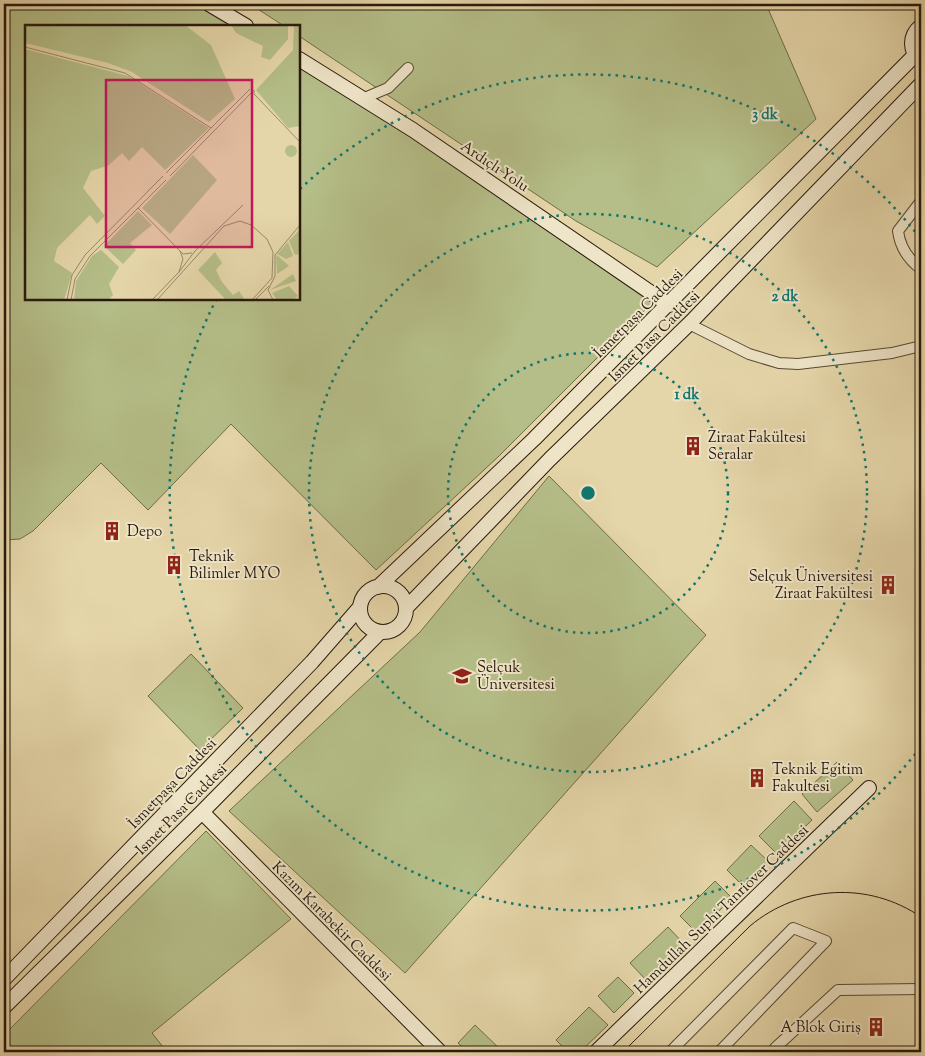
<svg xmlns="http://www.w3.org/2000/svg" width="925" height="1056" font-family="'Sorts Mill Goudy',serif">
  <style>
    .green { fill: #b5be88; stroke: #6e6c4a }
    .lines { fill: none; stroke-linecap: round; stroke-linejoin: round }
    .street-casing { stroke: #574833; stroke-width: 12 }
    .secondary-casing { stroke: #28190c; stroke-width: 16 }
    .street { stroke: #eee4c7; stroke-width: 10 }
    .secondary { stroke: #eee4c7; stroke-width: 14 }
    .tram { stroke: #28190c; stroke-width: 1 }
    .ring { fill: none; stroke: #0f766e; stroke-width: 2.5; stroke-dasharray: 2.5 5 }
    .labels { text-anchor: middle; stroke-width: 4; stroke-linejoin: round; paint-order: stroke }
    .street-label { font-size: 15px; fill: #28190c; stroke: #eee4c7 }
    .poi-label { font-size: 15px; fill: #28190c; stroke: #eee4c7; text-anchor: start }
    .inset-road { fill: none; stroke: #998a6a; stroke-width: 1 }
    .view { fill: #c2185b; fill-opacity: 0.15; stroke: #c2185b; stroke-width: 2.5 }
    .inset-edge { fill: none; stroke: #28190c; stroke-width: 2.5 }
    .centre { fill: #0f766e; stroke: #eee4c7; stroke-width: 2.5 }
    .ring-label { font-size: 15px; text-anchor: middle; font-weight: bold; fill: #0f766e; stroke: #eee4c7; stroke-width: 4; stroke-linejoin: round; paint-order: stroke }
  </style>
  <rect width="100%" height="100%" fill="#e5d6a9"/>
  <filter id="stains"><feTurbulence type="fractalNoise" baseFrequency=".004" numOctaves="4"/><feColorMatrix values="0 0 0 0 .2 0 0 0 0 .09 0 0 0 0 .02 0 0 0 .5 -.17"/></filter>
  <radialGradient id="worn" r=".72"><stop offset=".6" stop-color="#630" stop-opacity="0"/><stop offset="1" stop-color="#630" stop-opacity=".3"/></radialGradient>
  <path class="green" d="M4,4h194l36,22h-208v273h273v-233l106,66 247,171 -154,154 -122,113 -145,-146 -83,86 -47,-47 -68,68 -13,8 -16,1z
    M250,4h516l50,115 -159,148 -81,-46 -277,-185v-10h-15z
    M549,476l157,159 -301,338 -176,-162 191,-179z
    M191,654l52,54 -43,42 -52,-54z
    M837,762l16,18 -36,32 -15,-18z
    M794,801l18,19 -35,34 -18,-18z
    M206,831l85,88 -139,114 15,19h-163v-17z
    M751,845l18,17 -24,26 -18,-18z
    M715,881l17,17 -35,35 -17,-17z
    M668,927l17,18 -38,36 -17,-18z
    M618,977l16,16 -20,20 -16,-17z
    M589,1007l19,18 -28,27h-12l-12,-12z
    M475,1025l28,27h-35l-10,-9z"/>
  <g class="lines">
    <g class="street-casing">
      <path id="street" d="M362,99l26,-11 20,-20
        M921,201l-23,30c2,16 11,29 23,38
        M689,324l60,30 30,9 19,1 94,-11 29,-7
        M775,1048l63,-58 83,-1
        M670,1052l123,-124 33,13 -107,111"/>
    </g>
    <g class="secondary-casing">
      <path id="secondary" d="M209,4l37,22
        M299,59l114,71 256,175
        M921,61c-12,-10 -12,-25 0,-35
        M360 609a23 23 0 1 1 46 0a23 23 0 1 1-46 0Z
        M378,587l156,-148 381,-384
        M406,608l144,-149 141,-137 230,-238
        M202,812l238,240
        M4,979l308,-317 48,-55
        M4,1007l198,-195 178,-180
        M596,1052l273,-264"/>
    </g>
    <use href="#street" class="street"/>
    <use href="#secondary" class="secondary"/>
    <path class="tram" d="M623,1052l127,-126c49,-41 119,-45 171,-9"/>
  </g>
  <g class="ring">
    <circle cx="588" cy="493" r="140"/>
    <circle cx="588" cy="493" r="279"/>
    <path d="M920 748A419 419 0 0 1 216 300M300 189A419 419 0 0 1 920 238"/>
  </g>
  <defs>
    <g id="building-bare" transform="scale(1.5)"><path d="M-4-6H4V6H1V3H-1V6H-4ZM-2.5-4.3h1.7v1.8h-1.7ZM.8-4.3h1.7v1.8H.8ZM-2.5-1h1.7V.8h-1.7ZM.8-1h1.7V.8H.8Z" fill="#8f2418" stroke="#eee4c7" stroke-width="2.5" paint-order="stroke"/></g>
    <g id="university-bare" transform="scale(1.5)"><path d="M0-5L7-2L0 1L-7-2ZM-4 1L0 2.5L4 1V4Q0 6-4 4Z" fill="#8f2418" stroke="#eee4c7" stroke-width="2.5" paint-order="stroke"/></g>
  </defs>
  <g fill-rule="evenodd">
    <use href="#building-bare" x="693" y="446"/>
    <use href="#building-bare" x="112" y="531"/>
    <use href="#building-bare" x="174" y="565"/>
    <use href="#building-bare" x="888" y="585"/>
    <use href="#university-bare" x="462" y="676"/>
    <use href="#building-bare" x="757" y="778"/>
    <use href="#building-bare" x="876" y="1027"/>
  </g>
  <g class="labels">
    <g class="street-label">
      <text transform="translate(495 166) rotate(34)" y="5">Ardıçlı Yolu</text>
      <text transform="translate(638 313) rotate(-45)" y="5">İsmetpaşa Caddesi</text>
      <text transform="translate(654 336) rotate(-45)" y="5">Ismet Pasa Caddesi</text>
      <text transform="translate(172 783) rotate(-46)" y="5">İsmetpaşa Caddesi</text>
      <text transform="translate(181 809) rotate(-45)" y="5">Ismet Pasa Caddesi</text>
      <text transform="translate(721 909) rotate(-44)" y="5">Hamdullah Suphi Tanriover Caddesi</text>
      <text transform="translate(332 921) rotate(45)" y="5">Kazım Karabekir Caddesi</text>
    </g>
    <g class="poi-label">
      <text x="708" y="442">Ziraat Fakültesi<tspan x="708" dy="17">Seralar</tspan></text>
      <text x="127" y="536">Depo</text>
      <text x="189" y="561">Teknik<tspan x="189" dy="17">Bilimler MYO</tspan></text>
      <text x="873" y="581" text-anchor="end">Selçuk Üniversitesi<tspan x="873" dy="17">Ziraat Fakültesi</tspan></text>
      <text x="477" y="672">Selçuk<tspan x="477" dy="17">Üniversitesi</tspan></text>
      <text x="772" y="774">Teknik Egitim<tspan x="772" dy="17">Fakultesi</tspan></text>
      <text x="861" y="1032" text-anchor="end">A Blok Giriş</text>
    </g>
  </g>
  <g transform="translate(25 25)">
    <rect width="275" height="275" fill="#e5d6a9"/>
    <path d="M0,0h160l26,20 24,54 -26,23 -77,-50 -24,-9 -83,-20zM206,0h57v14l-18,21 -9,-3 2,-11 -27,-13zM269,0h6v101l-12,2 -32,-38 37,-40zM0,24l103,27 81,52 -44,42 -23,-23 -13,14 -7,-8 -13,12 -18,6 -8,17 22,28 -8,8 -7,-9 -33,33 -3,13 18,12 -8,27h-39zM260 126a6 6 0 1 1 12 0a6 6 0 1 1-12 0ZM168,130l24,25 -47,54 -28,-26zM113,186l14,14 -22,18 6,7 -13,14 -19,-18zM275,204v25l-5,1 -6,-14zM263,217l5,14 -7,3 -9,-5zM76,225l18,17 -10,17 4,11 -5,5h-34l2,-19 16,-25zM190,227l7,11 -6,7 6,12 11,13 6,-4 6,9h-19l-28,-30zM252,230l12,11 -12,8 -1,-17zM268,249l3,7 -26,9zM264,261l9,10 -5,4h-16l-5,-7z" fill="#b5be88"/>
    <path class="inset-road" d="M0,22l100,26 86,55M229,65v4l46,48M141,148l84,-84M145,151l84,-86M113,183l45,46 9,-1M155,226l3,8 -4,13 16,-21 48,-46M42,275l5,-25 13,-20 78,-79M46,275l4,-21 15,-23 76,-76M127,275l27,-28M132,275l67,-74 16,-5 11,4 16,14 6,13 -1,26 -20,22M230,275l14,-14M248,275l-5,-10 7,-14v-21l25,-30"/>
    <path class="view" d="M81,55h146v167h-146z"/>
    <rect width="275" height="275" class="inset-edge"/>
  </g>
  <circle cx="588" cy="493" r="8" class="centre"/>
  <g class="ring-label">
    <text x="765" y="119">3 dk</text>
    <text x="785" y="301">2 dk</text>
    <text x="687" y="399">1 dk</text>
  </g>
  <rect width="925" height="1056" fill="none" stroke="#e5d6a9" stroke-width="20"/>
  <rect x="5" y="5" width="915" height="1046" fill="none" stroke="#28190c" stroke-width="2.5"/>
  <rect x="10" y="10" width="905" height="1036" fill="none" stroke="#28190c"/>
  <rect width="100%" height="100%" filter="url(#stains)"/>
  <rect width="100%" height="100%" fill="url(#worn)"/>
</svg>
